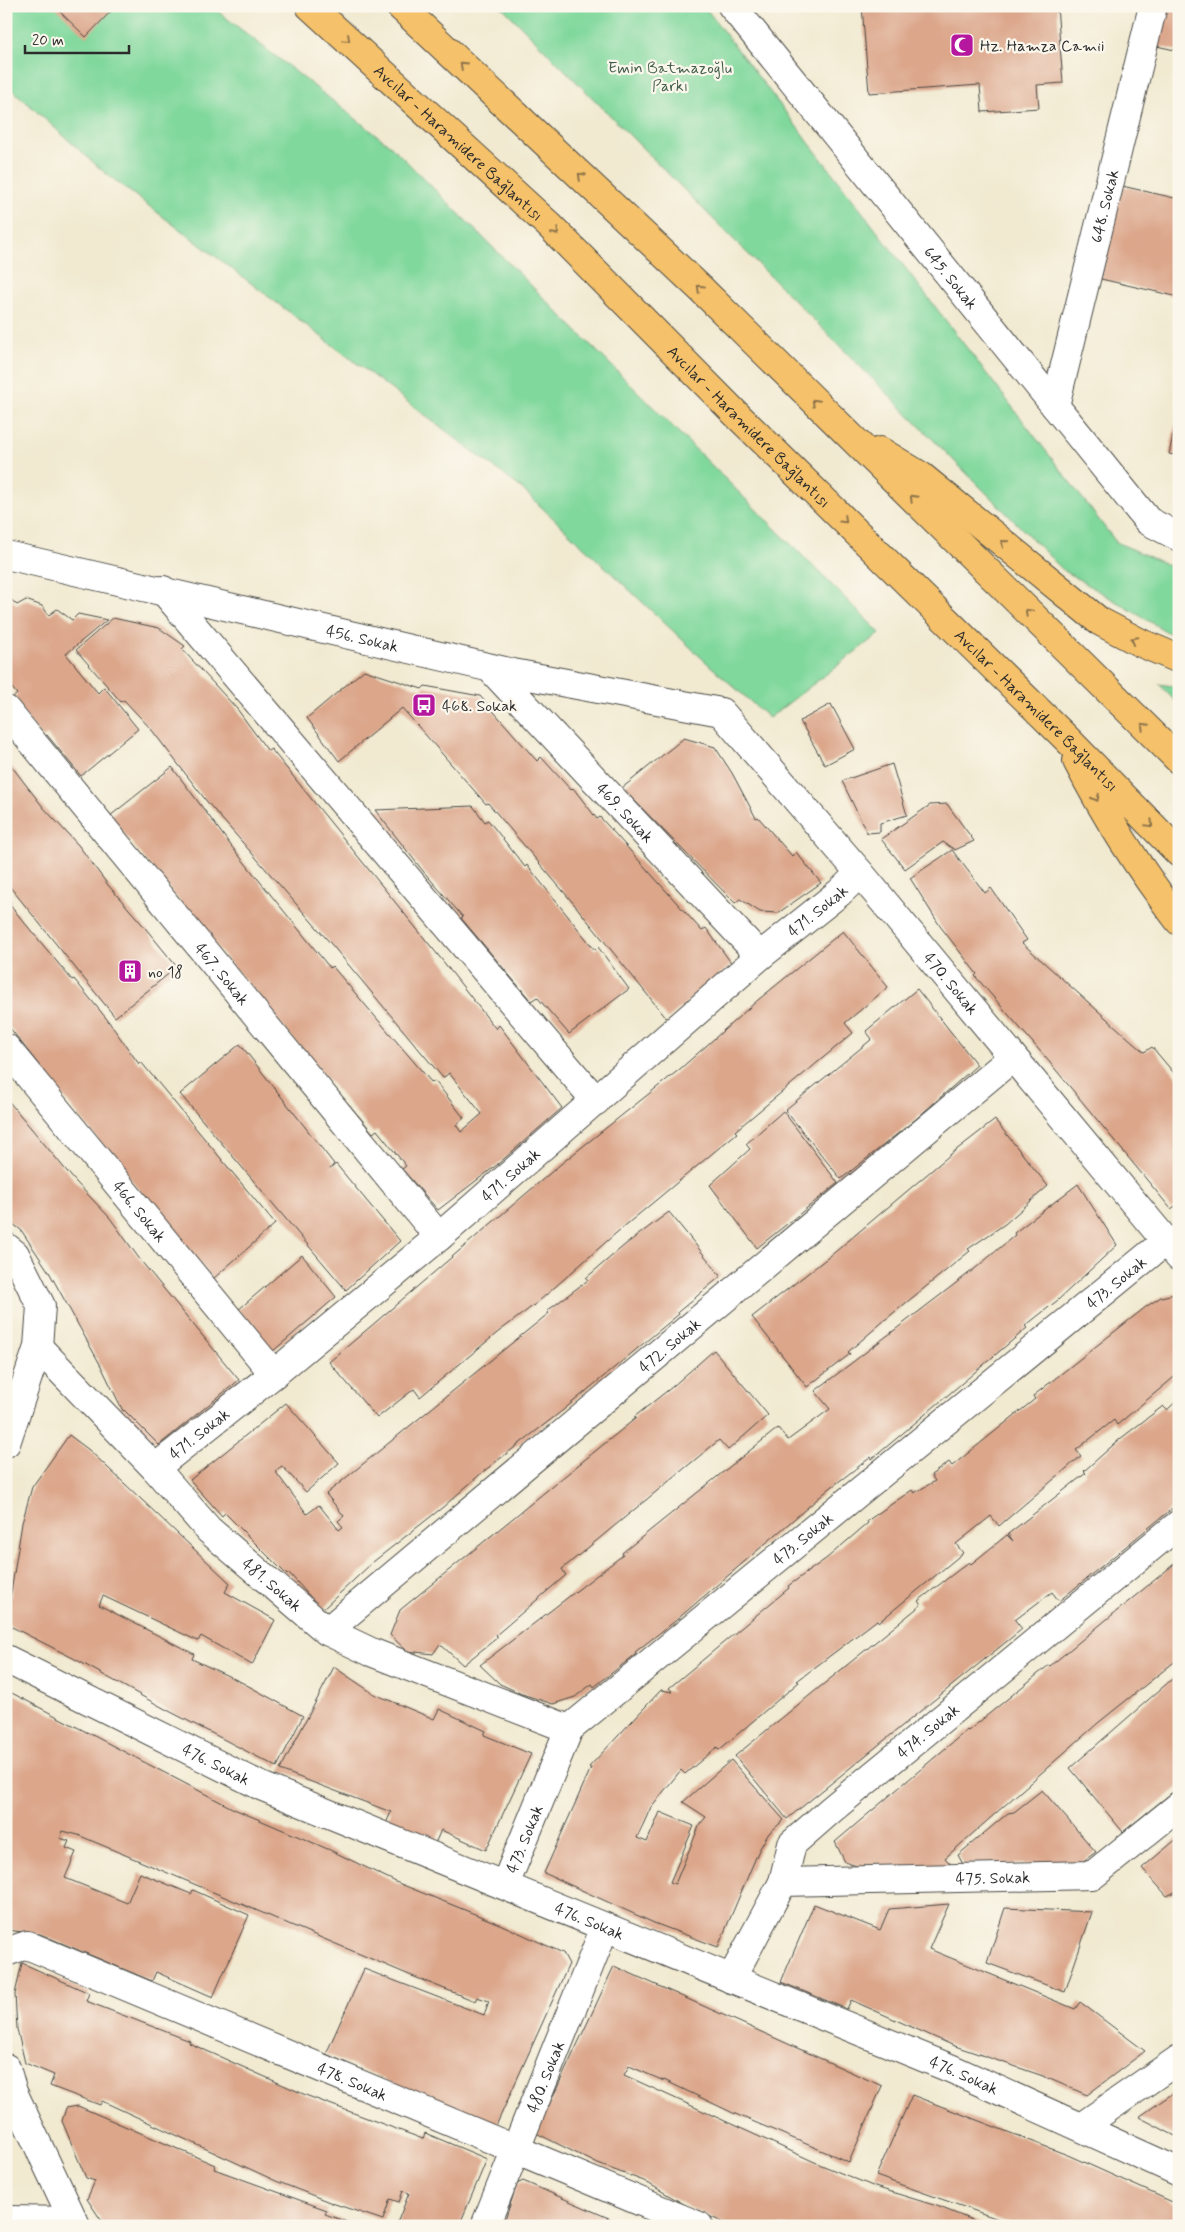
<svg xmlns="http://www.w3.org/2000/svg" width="1185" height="2232" font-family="Mynerve,sans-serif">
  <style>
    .green { fill: #80d89c; stroke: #568264 }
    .building { fill: #dba68a }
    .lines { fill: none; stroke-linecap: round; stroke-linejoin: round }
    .minor-casing { stroke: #494844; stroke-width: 30 }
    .tertiary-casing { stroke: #494844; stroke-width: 30 }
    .trunk-casing { stroke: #494844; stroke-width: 30 }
    .minor { stroke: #fff; stroke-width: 28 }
    .tertiary { stroke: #fff; stroke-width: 28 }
    .trunk { stroke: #f5c16b; stroke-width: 28 }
    .oneway { stroke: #90764b }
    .labels { text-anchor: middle; stroke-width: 4.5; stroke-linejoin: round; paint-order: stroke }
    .poi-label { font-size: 16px; fill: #2b2b2b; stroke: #fbf7ec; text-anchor: start }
    .park-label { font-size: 16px; fill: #445f4d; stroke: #fbf7ec }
    .street-label { font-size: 16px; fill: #2b2b2b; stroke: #fbf7ec }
  </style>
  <rect width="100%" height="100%" fill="#fbf7ec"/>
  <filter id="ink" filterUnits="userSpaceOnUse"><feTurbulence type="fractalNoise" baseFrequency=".02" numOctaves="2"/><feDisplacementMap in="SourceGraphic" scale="10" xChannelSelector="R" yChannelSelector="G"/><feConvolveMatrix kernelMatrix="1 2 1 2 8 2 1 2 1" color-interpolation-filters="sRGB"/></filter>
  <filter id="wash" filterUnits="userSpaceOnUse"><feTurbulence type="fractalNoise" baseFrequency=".0096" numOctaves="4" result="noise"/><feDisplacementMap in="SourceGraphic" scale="20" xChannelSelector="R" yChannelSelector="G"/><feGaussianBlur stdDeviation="1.12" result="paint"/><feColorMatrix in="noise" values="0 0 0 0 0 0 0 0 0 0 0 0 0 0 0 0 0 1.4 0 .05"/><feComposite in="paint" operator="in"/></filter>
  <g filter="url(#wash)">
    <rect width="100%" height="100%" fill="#f1ead1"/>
    <path class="green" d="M6,6h205l181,141 488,486 -111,85 -63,-56 -186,-175 -416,-315 -98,-88z
      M501,6h203l412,536 63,28v67l-5,-1 -111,-66z
      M1159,684l20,3v18z"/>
    <g id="blocks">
      <path class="building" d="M54,6h62l-30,31z
        M862,6h195l6,77 -26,2 2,23 -57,4 -2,-27 -111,8z
        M1162,6h17v45l-27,-6z
        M1122,186l57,13v98l-78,-18z
        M1178,412h1v44l-10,-2z
        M6,595l11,10 9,-5 16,6 7,9 8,-6 15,11 6,-6 29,6 -41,34 32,39 6,-6 34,42 -57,47 -34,-41 -4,3 -32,-39 6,-5 -11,-13z
        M113,618l46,10 26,18 -3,3 55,60 31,42 3,-2 171,211 54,69 3,-4 63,83 -64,56 -60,46 -36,-41 4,-3 -29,-36 -4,3 -98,-116 1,-1 -51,-59 -115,-141 62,-49 60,80 98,121 2,-2 100,117 3,-2 29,37 -8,7 5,7 21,-18 -33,-41 -6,5 -111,-133 -124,-142 -57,-74 -27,-29 -3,2 -45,-52z
        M364,670l58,19 3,-3 55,10 57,65 4,-4 30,33 2,-2 24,31 3,-2 102,114 4,-3 26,36 -65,55 -93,-115 -86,-101 -2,1 -84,-96 -63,53 -32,-43z
        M831,704l24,45 -30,16 -25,-44z
        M684,738l31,9 17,26 24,45 2,-1 34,39 4,-4 25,31 -43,30 -18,-1 -20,-13 -5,4 -113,-115z
        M6,759l37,48 36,39 29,39 34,39 35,43 -62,50 -109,-135z
        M892,764l15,51 -27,8v9l-13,1 -25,-52z
        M947,804l27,37 -19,9 -12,-8 -38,27 -24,-30 49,-34z
        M473,806l12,16 3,-2 37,47 2,-2 68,85 3,-3 31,42 -60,45 -32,-37 -6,4 -70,-83 2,-1 -40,-46 -48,-61z
        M952,850l33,43 6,-5 36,52 -5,3 122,109 8,-5 27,32v132l-4,-5 -4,3 -125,-151 -71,-82 2,-2 -37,-48 -30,-48z
        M6,897l5,5 -2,2 63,76 2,-1 32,39 33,46 2,-2 134,162 -62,55 -135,-164 -72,-92z
        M843,931l45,56 -43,36 8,10 -118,98 2,2 -122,101 -77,68 -41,31 -77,64 -6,-8 -37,29 -48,-56 233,-199 118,-94 78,-69z
        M917,989l60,76 -61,54 -75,60 -56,-69 87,-71 -6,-8z
        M240,1044l94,120 -4,5 6,-5 64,77 -54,49 -166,-196z
        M6,1098l69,83 35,37 31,43 98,119 -80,65 -35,-35 -1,1 -22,-45 -52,-94 -28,-42 -15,-11z
        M783,1111l55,72 -81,65 -47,-63 40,-36 -4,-5z
        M995,1120l53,66 -43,38 -37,25 2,2 -84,68 -38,33 2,2 -43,33 -55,-70 83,-65 116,-98z
        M1078,1184l39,61 -59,55 -33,26 2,2 -118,100 -37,31 -1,-2 -42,32 -155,133 -39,30 1,2 -42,33 -2,-3 -17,13 -22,7 -31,-10 -22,-10 -20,-19 143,-110 -1,-2 156,-125 10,12 42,-31 -15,-18 162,-124 38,-32 -1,-2z
        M669,1212l52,64 -43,36 1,2 -117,97 -78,60 -41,36 -70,55 -51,48 -33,-37 -2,2 -62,-62 -3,3 -32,-36 96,-77 53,60 -33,29 -24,-26 -7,5 32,43 12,-9 20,25 4,-3 -5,-6 6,-5 -18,-22 223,-181 -2,-2 41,-31 -2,-2 40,-34z
        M302,1255l34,42 -64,55 -34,-42z
        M1179,1293v80l-62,52 -3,-5 -38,30 5,6 -82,70 -8,-10 -35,28 7,9 -84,69 -2,-2 -80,61 2,1 -80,68 -2,-3 -32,27 -4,-4 -30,37 -14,31 10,4 13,-30 34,14 -24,56 5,2 25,-60 6,-7 -23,-15 48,-42 53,60 -15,13 -10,17 -41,97 -64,-24 -110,-50 47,-105 -2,-1 72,-77 12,2 -4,-4 120,-100 -1,-2 39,-28 41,-35 -1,-2 45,-31 2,3 21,-12 -4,-6 18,-13 3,4 83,-67 -2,-3 114,-90 14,-9z
        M714,1350l54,65 -40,35 -9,-10 -157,129 4,6 -70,60 2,2 -35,28 -23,-21 -7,10 -26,-3 -17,-16 10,-25 236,-192 -2,-1 38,-30z
        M1179,1399v104l-120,98 -7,-9 -37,28 7,9 -235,190 -52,-63 186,-151 -3,-4 51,-39 2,2 36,-29 6,6 -5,-7 78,-61 -2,-2 36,-32 43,-33 4,4z
        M69,1435l20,15 141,133 -5,9 50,28 -23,45 -51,-29 -3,5 -95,-45 -4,9 95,49 -2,5 51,24 60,33 -26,51 -110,-57 -94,-52 -67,-34 16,-101 10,-36z
        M1179,1560v94l-3,3 2,2 -80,64 -153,135 8,9 -91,1 -17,-6 -10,-20 132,-112 1,1 81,-66 1,1z
        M334,1667l40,27 60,25 5,-10 47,22 -2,4 47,19 -45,96 -45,-20 -8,18 -48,-22 6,-14 -111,-42z
        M1179,1673v114l-56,45 -53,-64z
        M6,1690l228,119 96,41 68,33 104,42 61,28 6,11 -74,164 -169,-74 38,-85 120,46 5,-14 -12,-4 -2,4 -68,-27 -329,-139 -15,-4 -3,7 9,3 -3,7 10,4 -11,26 62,25 13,-30 51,21 2,-4 56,25 -36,82 -57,-25 -4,9 -112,-47 -34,-4z
        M1042,1790l54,62 -14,10 -118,4 -6,-11 50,-42 6,-1z
        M1179,1837v53l-12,6 -25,-28z
        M814,1904l66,26 9,-21 60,-5 -20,45 146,60 5,-7 65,49 -58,44 -44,-19 -91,-31 -101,-45 -4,9 -66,-27z
        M1005,1908l87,4 -27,80 -78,-29z
        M22,1963l67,30 -3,8 104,40 -1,2 119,53 115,43 2,-6 62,26 -28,67h-63l13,-33 -6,-2 -4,11 -9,-3 -7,21 -51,-17 -56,-22 -174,-80 -2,4 -50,-19 4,-11 -29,-12 -8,-34 -2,-35z
        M614,1966l268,120 -33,76 -116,-49 -69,-33v1l-35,-15 -5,9 195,89 56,23 62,19 50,20h-256l-42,-19 -45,-26 -46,-17 -62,-31z
        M1179,2089v49l-40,-21z
        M912,2095l158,61 109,49 -1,21h-160l-142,-50z
        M78,2106l137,59 -1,4 113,41 -2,4 33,12h-253l-18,-27 8,-18 -9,-3 -24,-57 4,-13z
        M523,2181l74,32 30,13h-124l14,-42z"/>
    </g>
  </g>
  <g filter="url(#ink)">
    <use href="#blocks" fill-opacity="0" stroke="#494844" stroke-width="1"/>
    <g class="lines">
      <g class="minor-casing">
        <g id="minor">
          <path id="s1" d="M732,6l416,515 31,16"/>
          <path id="s2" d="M1055,406l98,-400"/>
          <path id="s3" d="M6,555l507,118 208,39 139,161 319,384"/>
          <path d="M163,590l433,511"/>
          <path id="s4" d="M490,668l270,288"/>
          <path id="s5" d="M6,710l433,527"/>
          <path id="s6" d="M6,1048l268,326"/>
          <path id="s7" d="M38,1347l117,121 54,62 118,101 44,21 198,77"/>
          <path id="s8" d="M155,1468l119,-94 165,-137 321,-281 79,-63 21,-20"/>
          <path id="s9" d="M327,1631l685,-573"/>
          <path id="s10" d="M6,1659l255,127 691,283 227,103"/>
          <path id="s11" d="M783,1882l310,-7 86,-69"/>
          <path id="s12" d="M505,1885l64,-156 597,-488"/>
          <path id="s13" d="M6,1952l21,-7 672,281"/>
          <path id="s14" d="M731,1979l52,-97 9,-38 40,-35 347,-285"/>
          <path d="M1081,2127l98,-68"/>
          <path d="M6,2220l68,1"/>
          <path id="s15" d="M485,2226l120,-299"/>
        </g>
      </g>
      <g class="tertiary-casing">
        <path id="tertiary" d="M6,1247l9,7 26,52 -3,41 -32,96
          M6,2068l7,24 63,134"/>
      </g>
      <g class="trunk-casing">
        <g id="trunk">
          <path id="s16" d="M310,6l240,220 185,187 332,326 112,114"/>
          <path d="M400,6l301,283 478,471"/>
          <path d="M880,451l41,25 178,145 42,22 38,16"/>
          <path d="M1077,761c29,57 63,109 102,160"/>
        </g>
      </g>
      <use href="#minor" class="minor"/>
      <use href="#tertiary" class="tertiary"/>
      <use href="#trunk" class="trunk"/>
    </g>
    <defs><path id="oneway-chevron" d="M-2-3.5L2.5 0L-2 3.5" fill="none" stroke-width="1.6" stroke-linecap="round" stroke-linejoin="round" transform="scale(1.25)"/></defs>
    <g class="oneway">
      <use href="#oneway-chevron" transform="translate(347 39) rotate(42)"/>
      <use href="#oneway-chevron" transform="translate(463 65) rotate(-137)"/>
      <use href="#oneway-chevron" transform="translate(581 176) rotate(-137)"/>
      <use href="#oneway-chevron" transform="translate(556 232) rotate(45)"/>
      <use href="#oneway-chevron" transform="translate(700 288) rotate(-136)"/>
      <use href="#oneway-chevron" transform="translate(815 402) rotate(-135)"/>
      <use href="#oneway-chevron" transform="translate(913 498) rotate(-135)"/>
      <use href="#oneway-chevron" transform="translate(844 520) rotate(44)"/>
      <use href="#oneway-chevron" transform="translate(1004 543) rotate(-140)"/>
      <use href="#oneway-chevron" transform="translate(1028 612) rotate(-135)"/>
      <use href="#oneway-chevron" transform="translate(1134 640) rotate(-152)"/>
      <use href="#oneway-chevron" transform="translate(1144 726) rotate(-135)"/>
      <use href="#oneway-chevron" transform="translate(1096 798) rotate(63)"/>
      <use href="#oneway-chevron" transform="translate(1150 824) rotate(46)"/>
    </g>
  </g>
  <defs>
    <g id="mosque-square" transform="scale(1.25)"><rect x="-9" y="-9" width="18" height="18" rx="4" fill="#b5179e" stroke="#fbf7ec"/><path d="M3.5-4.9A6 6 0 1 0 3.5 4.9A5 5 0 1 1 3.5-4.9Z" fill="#fff"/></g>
    <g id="bus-square" transform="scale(1.25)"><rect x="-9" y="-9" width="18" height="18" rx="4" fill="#b5179e" stroke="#fbf7ec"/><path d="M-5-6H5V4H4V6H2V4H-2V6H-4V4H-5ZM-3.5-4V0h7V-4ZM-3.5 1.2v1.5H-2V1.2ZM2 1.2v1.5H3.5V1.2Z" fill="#fff"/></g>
    <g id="building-square" transform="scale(1.25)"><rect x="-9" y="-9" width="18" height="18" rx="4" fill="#b5179e" stroke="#fbf7ec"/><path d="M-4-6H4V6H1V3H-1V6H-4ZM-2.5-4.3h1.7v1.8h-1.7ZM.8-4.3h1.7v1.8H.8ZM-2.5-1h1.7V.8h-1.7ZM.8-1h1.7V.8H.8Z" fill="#fff"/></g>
  </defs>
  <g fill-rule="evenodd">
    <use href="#mosque-square" x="962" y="45"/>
    <use href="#bus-square" x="424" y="705"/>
    <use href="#building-square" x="130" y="971"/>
  </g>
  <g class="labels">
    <g class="poi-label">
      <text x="980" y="51">Hz. Hamza Camii</text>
      <text x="442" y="711">468. Sokak</text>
      <text x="148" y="977">no 18</text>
    </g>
    <g class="park-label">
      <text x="670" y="73">Emin Batmazoğlu<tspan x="670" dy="18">Parkı</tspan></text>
    </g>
    <g class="street-label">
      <text dy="6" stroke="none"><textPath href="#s16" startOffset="202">Avcılar - Haramidere Bağlantısı</textPath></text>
      <text dy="6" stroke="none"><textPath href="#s2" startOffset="206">648. Sokak</textPath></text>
      <text dy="6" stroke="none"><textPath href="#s1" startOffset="349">645. Sokak</textPath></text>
      <text dy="6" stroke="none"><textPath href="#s16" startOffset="608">Avcılar - Haramidere Bağlantısı</textPath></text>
      <text dy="6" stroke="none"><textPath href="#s3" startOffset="366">456. Sokak</textPath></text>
      <text dy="6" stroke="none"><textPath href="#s16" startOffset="1012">Avcılar - Haramidere Bağlantısı</textPath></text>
      <text dy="6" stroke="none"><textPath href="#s4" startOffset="198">469. Sokak</textPath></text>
      <text dy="6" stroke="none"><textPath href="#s8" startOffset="866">471. Sokak</textPath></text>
      <text dy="6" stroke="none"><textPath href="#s5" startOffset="341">467. Sokak</textPath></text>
      <text dy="6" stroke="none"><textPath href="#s3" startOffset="1088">470. Sokak</textPath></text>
      <text dy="6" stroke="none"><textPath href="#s8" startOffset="461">471. Sokak</textPath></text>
      <text dy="6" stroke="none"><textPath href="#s6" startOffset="211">466. Sokak</textPath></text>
      <text dy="6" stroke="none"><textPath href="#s12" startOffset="875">473. Sokak</textPath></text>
      <text dy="6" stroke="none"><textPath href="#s9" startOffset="446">472. Sokak</textPath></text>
      <text dy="6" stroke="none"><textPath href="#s8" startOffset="56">471. Sokak</textPath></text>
      <text dy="6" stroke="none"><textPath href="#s12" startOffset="470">473. Sokak</textPath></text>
      <text dy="6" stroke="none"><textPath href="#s7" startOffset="334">481. Sokak</textPath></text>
      <text dy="6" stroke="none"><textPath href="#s14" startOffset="326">474. Sokak</textPath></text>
      <text dy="6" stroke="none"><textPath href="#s10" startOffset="235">476. Sokak</textPath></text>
      <text dy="6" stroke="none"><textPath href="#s12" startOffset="50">473. Sokak</textPath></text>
      <text dy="6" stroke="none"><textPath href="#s11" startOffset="210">475. Sokak</textPath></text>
      <text dy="6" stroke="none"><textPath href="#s10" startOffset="640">476. Sokak</textPath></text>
      <text dy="6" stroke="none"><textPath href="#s10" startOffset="1045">476. Sokak</textPath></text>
      <text dy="6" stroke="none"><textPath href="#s15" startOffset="161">480. Sokak</textPath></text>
      <text dy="6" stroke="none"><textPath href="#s13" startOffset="375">478. Sokak</textPath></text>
    </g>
  </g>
  <rect width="1185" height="2232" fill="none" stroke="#fbf7ec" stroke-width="25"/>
  <path d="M25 45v8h104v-8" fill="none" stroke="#2b2b2b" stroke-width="2.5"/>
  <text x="32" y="45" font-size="15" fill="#2b2b2b" stroke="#fbf7ec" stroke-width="4" paint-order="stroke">20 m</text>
</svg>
